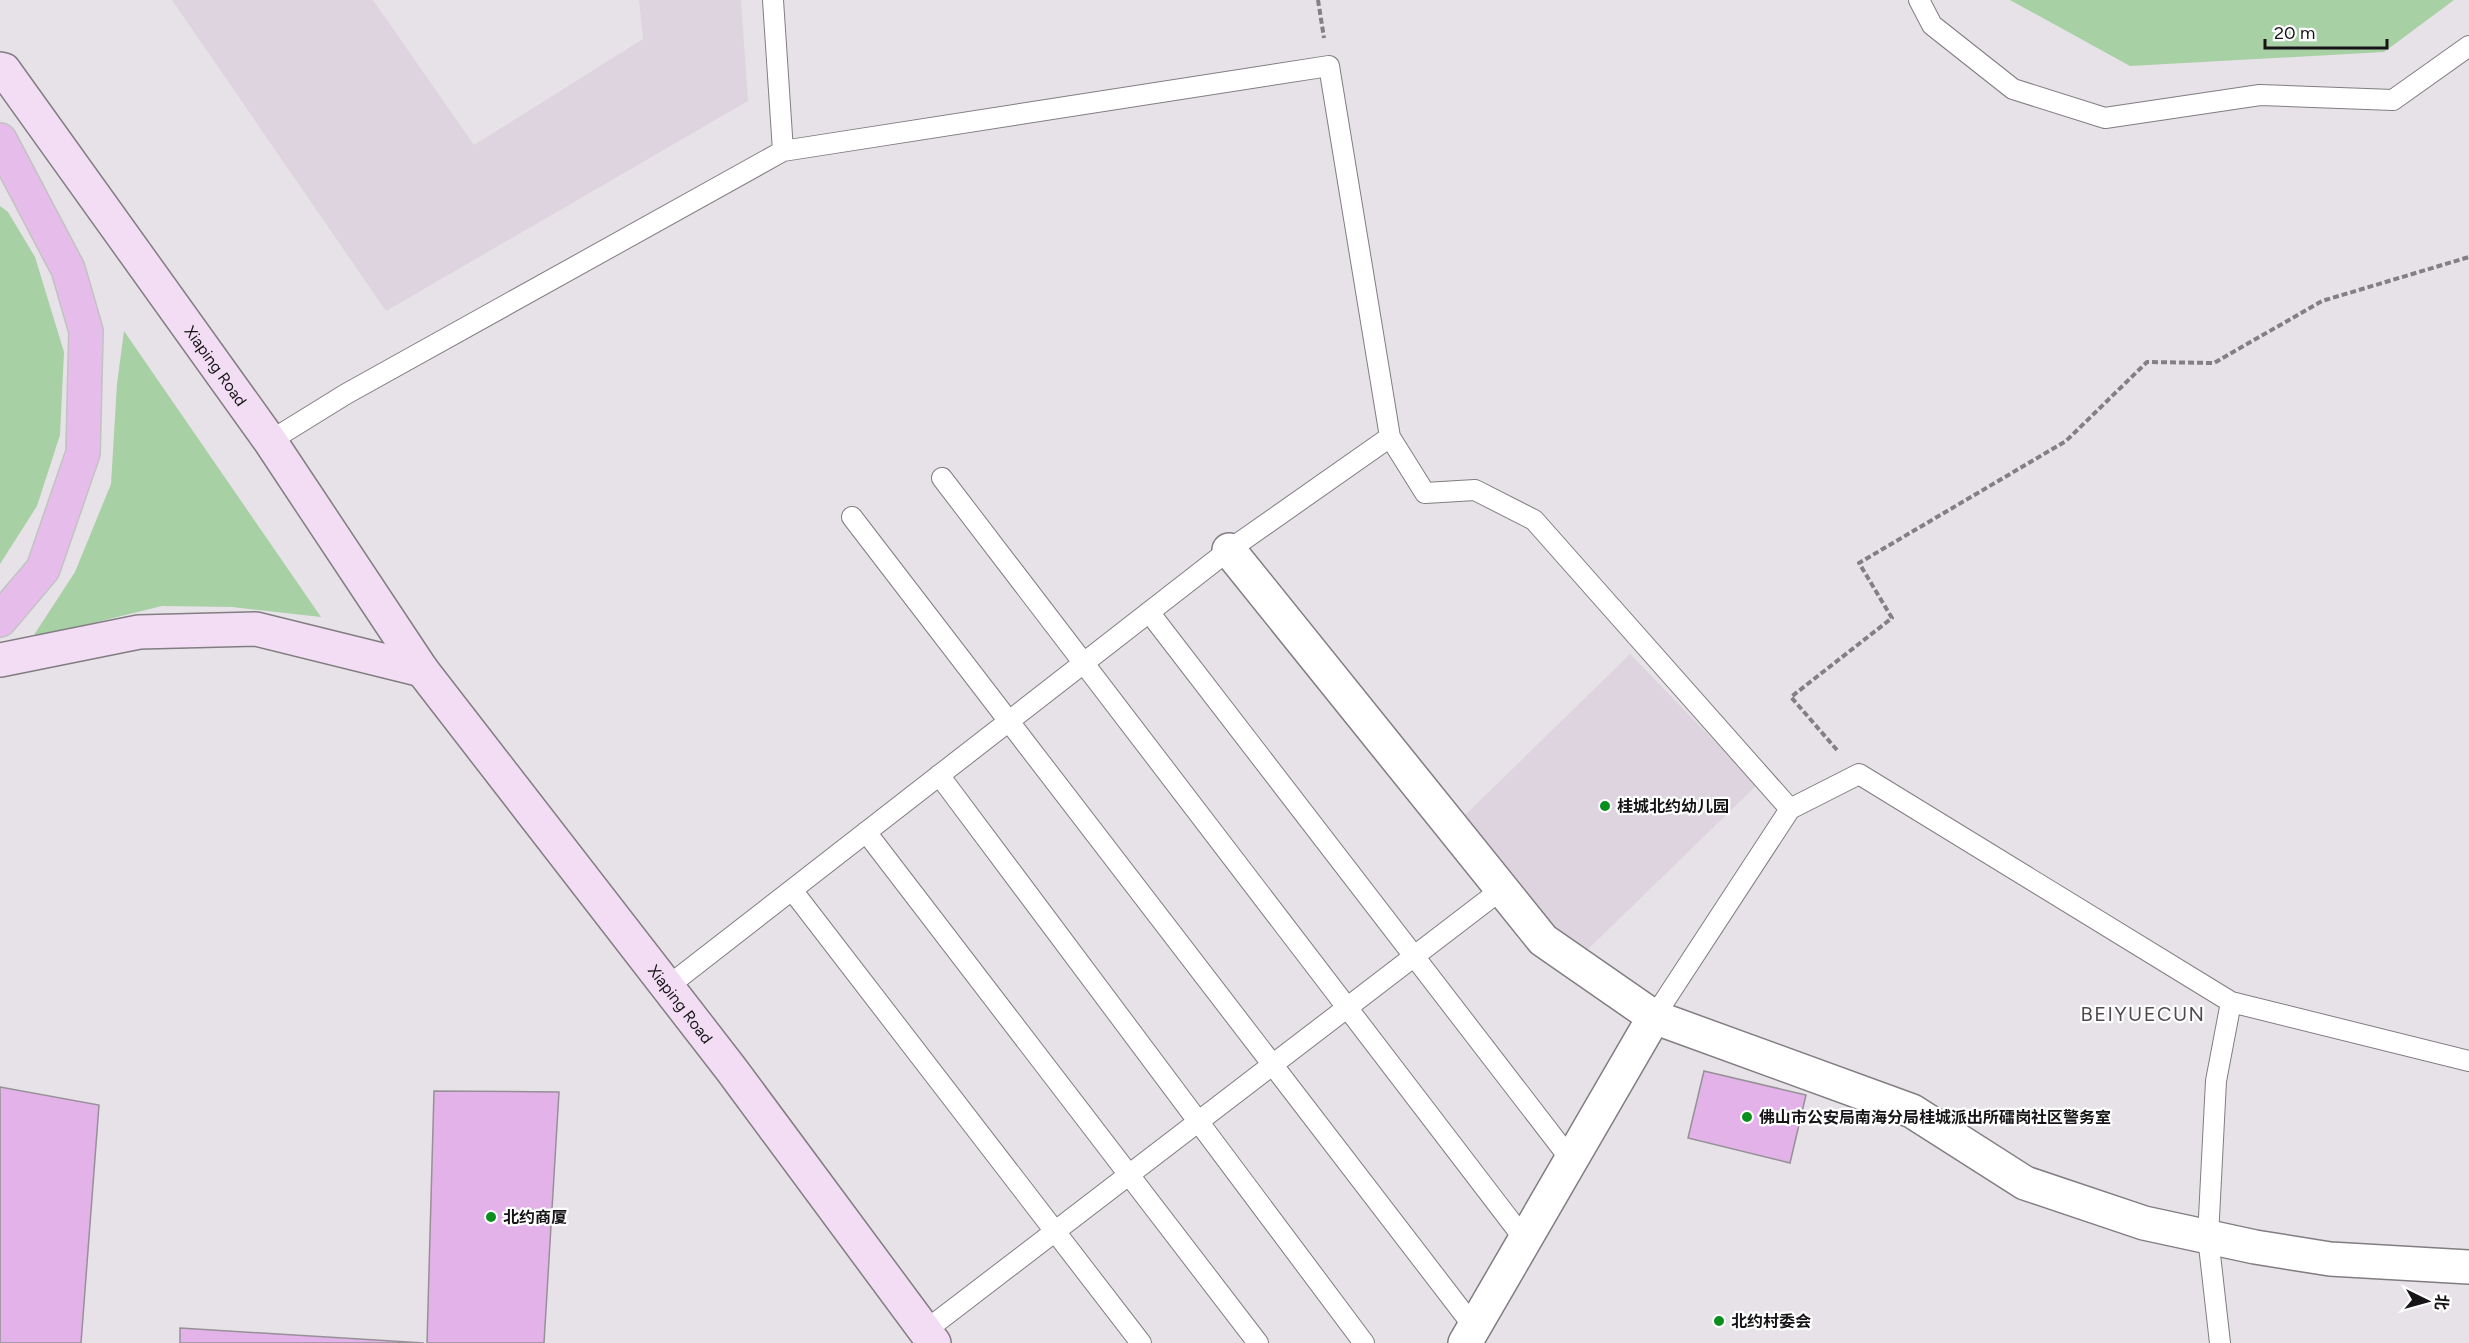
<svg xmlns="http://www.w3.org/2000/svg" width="2469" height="1343" font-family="Figtree,'Noto Sans SC',sans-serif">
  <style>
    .built { fill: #ded4df }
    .green { fill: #a7d0a5 }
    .building { fill: #e3b2e9; stroke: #959196; stroke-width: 1.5 }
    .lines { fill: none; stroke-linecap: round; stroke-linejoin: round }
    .service-casing { stroke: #817d81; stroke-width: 22 }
    .minor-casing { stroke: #817d81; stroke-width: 36 }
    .secondary-casing { stroke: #817d81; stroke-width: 36 }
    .primary-casing { stroke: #c2c2c2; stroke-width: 36 }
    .path { stroke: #838083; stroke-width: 4; stroke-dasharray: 6 3; stroke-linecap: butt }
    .service { stroke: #fff; stroke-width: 20 }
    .minor { stroke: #fff; stroke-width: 33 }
    .secondary { stroke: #f2ddf5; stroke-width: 33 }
    .primary { stroke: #e6bceb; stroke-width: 33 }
    .poi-dot { fill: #0a8e1d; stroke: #fff; stroke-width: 2 }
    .labels { text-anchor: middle; stroke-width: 4.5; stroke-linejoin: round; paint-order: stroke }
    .street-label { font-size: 16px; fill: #161416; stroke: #fff }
    .poi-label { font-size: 16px; font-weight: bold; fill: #161416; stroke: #fff; text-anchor: start }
    .quarter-label { font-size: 20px; letter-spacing: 1.5px; fill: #4e4a4e; stroke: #fff }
  </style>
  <rect width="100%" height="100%" fill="#e7e2e7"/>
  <path class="built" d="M172,0h201l101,145 169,-106 -4,-39h102l7,101 -362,210z
    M1630,654l127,131 -177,172 -126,-131z"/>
  <path class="green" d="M2010,0h444l-70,52 -254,14z
    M0,206l8,6 27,45 29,95 -4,83 -23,71 -37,58z
    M124,331l197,286 -89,-10 -70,-1 -130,32 43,-66 36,-88 6,-100z"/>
  <path class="building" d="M1704,1071l102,24 -16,68 -102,-25z
    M0,1087l99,18 -18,238h-81z
    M434,1091l125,1 -15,251h-117z
    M180,1328l244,15h-244z"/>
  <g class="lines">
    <g class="service-casing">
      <path id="service" d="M1919,0l13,25 81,64 92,29 155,-23 133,5 76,-54
        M783,151l546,-85 61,371 35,56 50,-3 59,30 256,289 -136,208
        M270,441l76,-47 437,-243 -10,-151
        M942,478l583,762
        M852,517l622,810
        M1149,612l422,548
        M939,775l425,568
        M1790,809l69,-35 372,228 238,59
        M866,832l392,511
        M792,890l349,453
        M667,987l562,-437 161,-113
        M925,1331l577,-442
        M2220,1343l-12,-106 8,-156 15,-79"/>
    </g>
    <g class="minor-casing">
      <path id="minor" d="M1229,550l314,390 111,77 258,94 113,72 119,40 111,24 75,12 139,8
        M1465,1343l189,-326"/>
    </g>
    <g class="secondary-casing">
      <g id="secondary">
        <path id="s1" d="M0,69l4,1 266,371 152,229 309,399 203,274"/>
        <path d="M0,660l139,-28 117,-3 166,41"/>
      </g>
    </g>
    <g class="primary-casing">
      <path id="primary" d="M0,140l68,129 18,62 -3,122 -40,116 -43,51"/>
    </g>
    <path class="path" d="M1318,0l6,38
      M1837,750l-46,-53 101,-79 -33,-55 207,-122 81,-79 67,1 108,-62 147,-44"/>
    <use href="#service" class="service"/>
    <use href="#minor" class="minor"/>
    <use href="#secondary" class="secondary"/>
    <use href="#primary" class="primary"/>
  </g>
  <g class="poi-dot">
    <circle cx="1605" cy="806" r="6"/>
    <circle cx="1747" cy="1117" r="6"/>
    <circle cx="491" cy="1217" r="6"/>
    <circle cx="1719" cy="1321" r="6"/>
  </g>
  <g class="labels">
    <g class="street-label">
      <text dy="6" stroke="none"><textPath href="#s1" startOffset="368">Xiaping Road</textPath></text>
      <text dy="6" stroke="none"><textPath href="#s1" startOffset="1158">Xiaping Road</textPath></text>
    </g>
    <g class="poi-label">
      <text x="1617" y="812">桂城北约幼儿园</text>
      <text x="1759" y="1123">佛山市公安局南海分局桂城派出所礌岗社区警务室</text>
      <text x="503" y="1223">北约商厦</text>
      <text x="1731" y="1327">北约村委会</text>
    </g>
    <g class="quarter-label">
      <text x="2143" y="1021">BEIYUECUN</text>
    </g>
  </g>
  <g transform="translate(2427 1301) rotate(95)" stroke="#ffffff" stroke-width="4.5" paint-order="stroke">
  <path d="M0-4.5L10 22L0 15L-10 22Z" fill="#161416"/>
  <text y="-9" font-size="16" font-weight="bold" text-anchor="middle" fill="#161416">北</text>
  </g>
  <path d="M2265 39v9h122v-9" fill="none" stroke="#161416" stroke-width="3"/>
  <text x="2274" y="39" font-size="18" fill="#161416" stroke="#ffffff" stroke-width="4.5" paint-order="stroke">20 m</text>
</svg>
